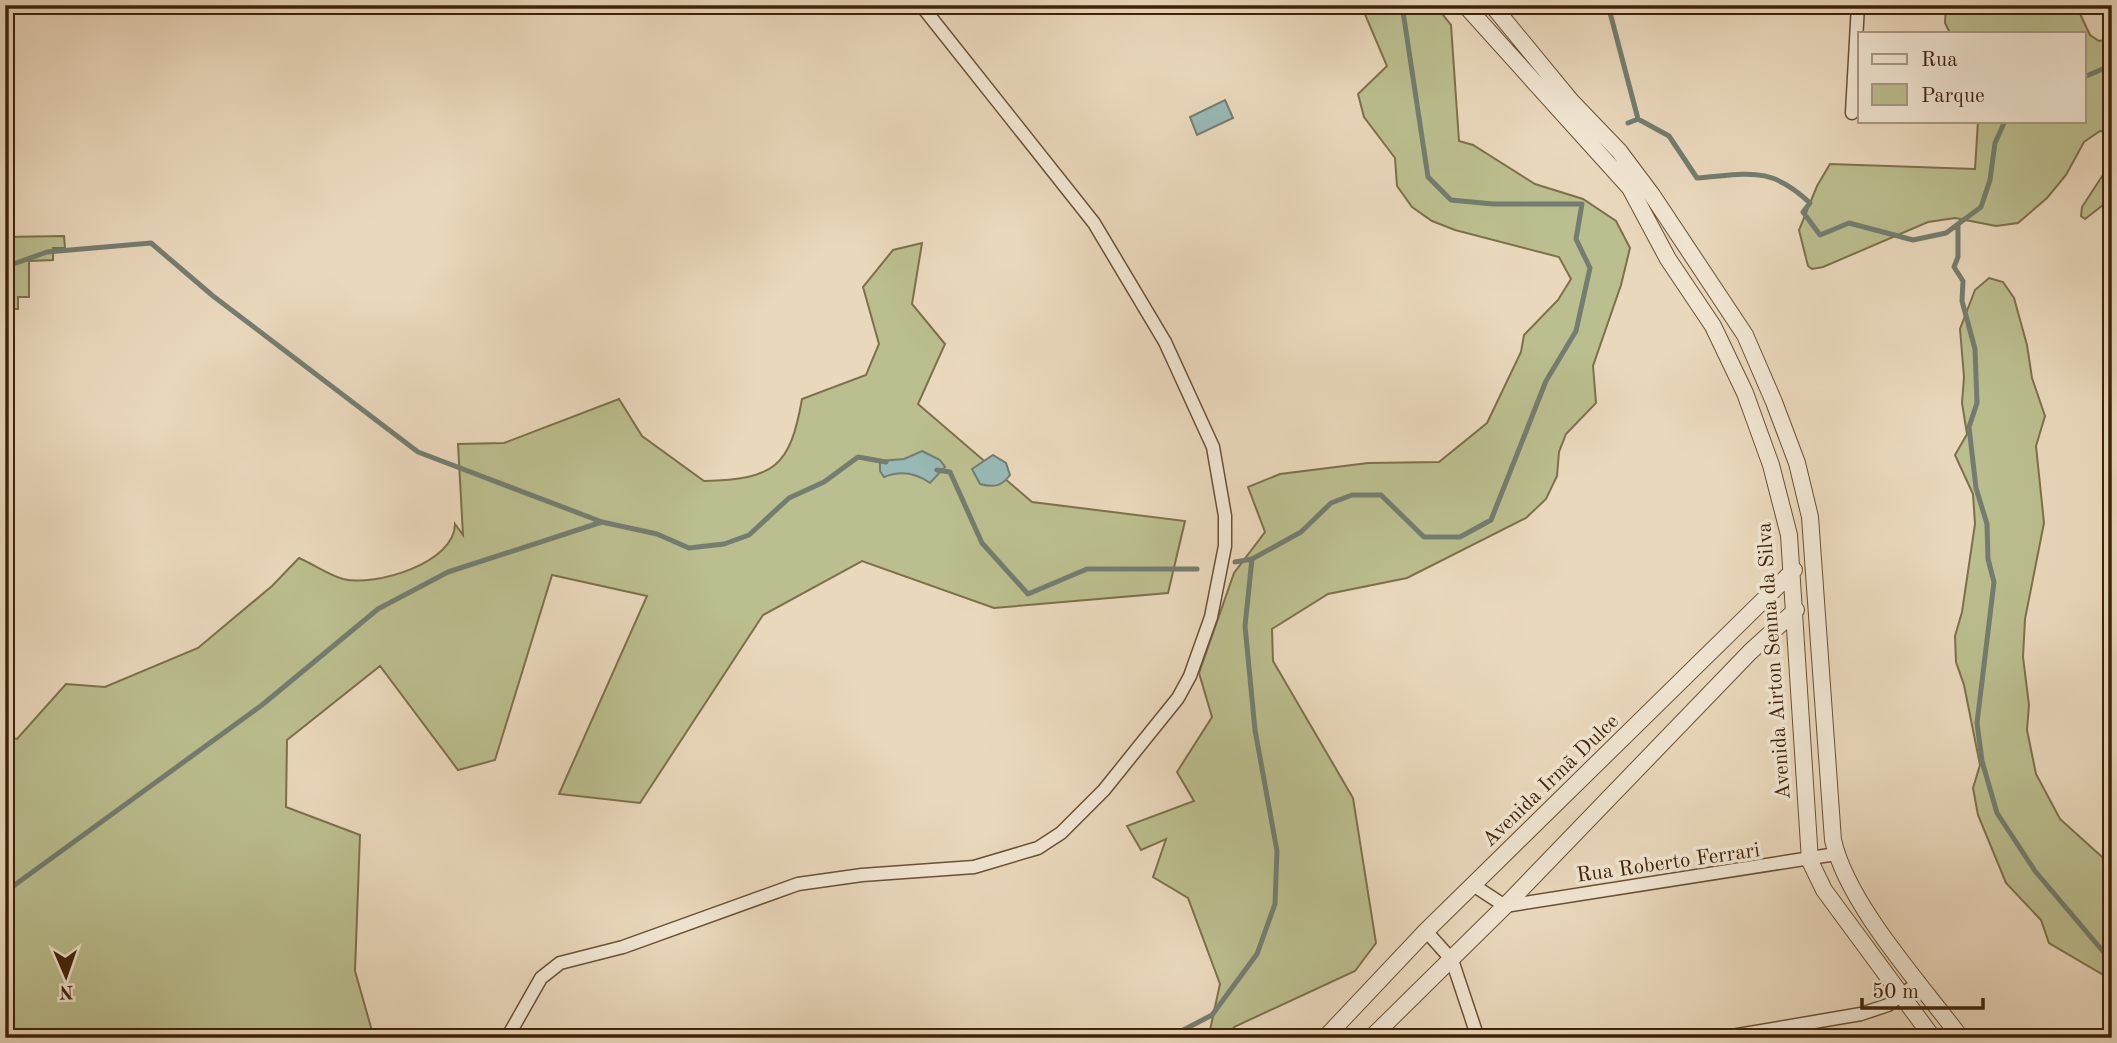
<svg xmlns="http://www.w3.org/2000/svg" width="2117" height="1043" font-family="'Old Standard TT',serif">
  <style>
    .green { fill: #bbbe8e; stroke: #7d704b; stroke-width: 2 }
    .water { fill: #98b9b6; stroke: #747d70; stroke-width: 2 }
    .lines { fill: none; stroke-linecap: round; stroke-linejoin: round }
    .stream { stroke: #747d70; stroke-width: 5 }
    .minor-casing { stroke: #6a5035; stroke-width: 15 }
    .tertiary-casing { stroke: #6a5035; stroke-width: 18 }
    .minor { stroke: #f1e6d3; stroke-width: 12 }
    .tertiary { stroke: #f1e6d3; stroke-width: 16 }
    .labels { text-anchor: middle; stroke-width: 7; stroke-linejoin: round; paint-order: stroke }
    .street-label { font-size: 21px; fill: #3f2208; stroke: #f1e6d3 }
  </style>
  <rect width="100%" height="100%" fill="#ead8bc"/>
  <filter id="stains"><feTurbulence type="fractalNoise" baseFrequency=".00286" numOctaves="4"/><feColorMatrix values="0 0 0 0 .2 0 0 0 0 .09 0 0 0 0 .02 0 0 0 .5 -.17"/></filter>
  <radialGradient id="worn" r=".72"><stop offset=".6" stop-color="#630" stop-opacity="0"/><stop offset="1" stop-color="#630" stop-opacity=".3"/></radialGradient>
  <path class="green" d="M1361,5h74l16,20 8,116 14,4 62,39 48,15 33,22 14,27 -9,37 -28,81 3,37 -30,31 -7,18 -2,24 -11,23 -20,19 -119,60 -79,16 -56,35 1,32 80,137 23,145 -21,28 -121,56 -5,11h-15l-4,-8 10,-46 -32,-86 -35,-21 13,-38 -25,11 -14,-24 67,-25 -17,-29 35,-55 -13,-44 35,-100 31,-41 -17,-45 32,-13 88,-11 71,-1 48,-39 34,-71 3,-17 34,-35 13,-21 -12,-22 -104,-27 -23,-9 -20,-14 -15,-21 -2,-28 -31,-41 -6,-23 29,-28z
    M1946,5h130l14,30 9,6 13,-3v94l-12,-1 -16,11 -18,33 -19,23 -29,25 -22,3 -41,-8 -27,4 -105,45 -11,2 -4,-3 -9,-36 18,-44 13,-22 145,5 3,-48h106v-88h-134l-5,-10z
    M2112,161v37l-27,21 -4,-3 1,-9z
    M64,236l1,12h-12v12l-24,1v36h-11v12h-13v-72z
    M922,243l-10,61 33,40 -27,60 114,98 153,19 -17,72 -174,15 -132,-47 -99,54 -123,188 -81,-9 88,-198 -95,-21 -57,185 -37,10 -78,-104 -93,74 -1,67 74,28 -5,136 19,67h-369v-301l12,2 49,-55 39,3 93,-39 74,-62 27,-28c14,6 30,17 44,21 32,8 112,-16 112,-55l8,11 -5,-91 46,-1 115,-44 23,37 62,45c71,-2 86,-14 98,-82l64,-24 13,-31 -16,-57 30,-37z
    M1989,278l14,4 11,16 13,47 5,33 13,38 -9,30 8,77 -19,96 -2,38 6,48 -2,25 9,44 24,45 52,47v114l-63,-37 -8,-23 -35,-37 -28,-68 -5,-27 7,-23 -16,-80 -8,-23 -1,-26 7,-24 13,-88 -2,-30 -18,-39 12,-21 -5,-31 2,-26 -4,-48 15,-39z"/>
  <path class="water" d="M1225,100l8,18 -36,17 -7,-18z
    M922,451l18,9 5,7 -15,16c-14,-10 -29,-13 -46,-6l-4,-6v-10l24,-2z
    M993,455l13,8 4,12c-8,11 -16,13 -30,9l-8,-15z"/>
  <g class="lines">
    <path class="stream" d="M1608,5l30,114
      M2084,77l28,-12
      M1628,123l10,-4 31,17 28,42c51,-4 73,-13 113,25l-7,9 17,23 29,-12 64,17 33,-7 35,-26 9,-27 5,-37 10,-22
      M1958,225v32l-4,10 9,14 -1,20 13,48 2,54 -8,24 7,61 11,36 1,35 6,23 -17,141 5,38 15,52 38,58 77,91
      M5,267l42,-15 104,-9 62,53 205,156 184,70
      M937,470l13,2 32,71 46,51 59,-25h110
      M1235,562l17,-3 49,-27 30,-29 21,-8h29l43,42h36l31,-17 55,-139 30,-50 14,-63 -14,-29 6,-35h-89l-42,-4 -23,-23 -26,-172
      M5,892l257,-187 116,-96 70,-37 154,-50 55,12 32,14 35,-4 25,-9 40,-37 35,-16 34,-25 28,5
      M1168,1038l44,-23 45,-61 18,-50 2,-53 -22,-121 -10,-104 7,-67"/>
    <g class="minor-casing">
      <path id="minor" d="M1852,113l6,-108
        M1473,885l32,21 331,-52
        M1426,931l26,29 26,78
        M507,1038l34,-60 19,-15 63,-16 175,-63 64,-9 112,-8 64,-19 23,-15 43,-43 74,-92 12,-22 21,-59 14,-71v-30l-12,-69 -48,-105 -71,-119 -173,-218
        M1720,1038l141,-24 27,-9 31,-23"/>
    </g>
    <g class="tertiary-casing">
      <path id="tertiary" d="M1465,5l165,183 38,71 45,67 32,67 26,72 18,70 21,326 14,29 109,148
        M1492,5l79,96 48,50 33,44 93,140 29,67 23,61 13,54 23,323c15,65 87,143 128,198
        M1325,1038l101,-107 368,-361
        M1371,1038l134,-132 245,-254 46,-42"/>
    </g>
    <use href="#minor" class="minor"/>
    <use href="#tertiary" class="tertiary"/>
  </g>
  <g class="labels">
    <g class="street-label">
      <text transform="translate(1773 661) rotate(-94)" y="7">Avenida Airton Senna da Silva</text>
      <text transform="translate(1550 780) rotate(-44)" y="7">Avenida Irmã Dulce</text>
      <text transform="translate(1668 862) rotate(-8)" y="7">Rua Roberto Ferrari</text>
    </g>
  </g>
  <rect width="2117" height="1043" fill="none" stroke="#ead8bc" stroke-width="28"/>
  <rect x="7" y="7" width="2103" height="1029" fill="none" stroke="#3f2208" stroke-width="3.5"/>
  <rect x="14" y="14" width="2089" height="1015" fill="none" stroke="#3f2208" stroke-width="2"/>
  <rect x="1858" y="32" width="228" height="91" fill="#f1e6d3" stroke="#aa9882" stroke-width="2"/>
  <rect x="1872" y="54" width="35" height="10" fill="#f1e6d3" stroke="#aa9882" stroke-width="2"/>
  <text x="1921" y="66" font-size="21" fill="#3f2208">Rua</text>
  <rect x="1872" y="84" width="35" height="21" fill="#bbbe8e" stroke="#aa9882" stroke-width="2"/>
  <text x="1921" y="102" font-size="21" fill="#3f2208">Parque</text>
  <g transform="translate(66 976) rotate(178)" stroke="#f1e6d3" stroke-width="5" paint-order="stroke">
  <path d="M0-5L12 26L0 18L-12 26Z" fill="#3f2208"/>
  <text y="-10" font-size="19" font-weight="bold" text-anchor="middle" fill="#3f2208">N</text>
  </g>
  <path d="M1862 998v10h121v-10" fill="none" stroke="#3f2208" stroke-width="3.5"/>
  <text x="1872" y="998" font-size="21" fill="#3f2208" stroke="#f1e6d3" stroke-width="5" paint-order="stroke">50 m</text>
  <rect width="100%" height="100%" filter="url(#stains)"/>
  <rect width="100%" height="100%" fill="url(#worn)"/>
</svg>
